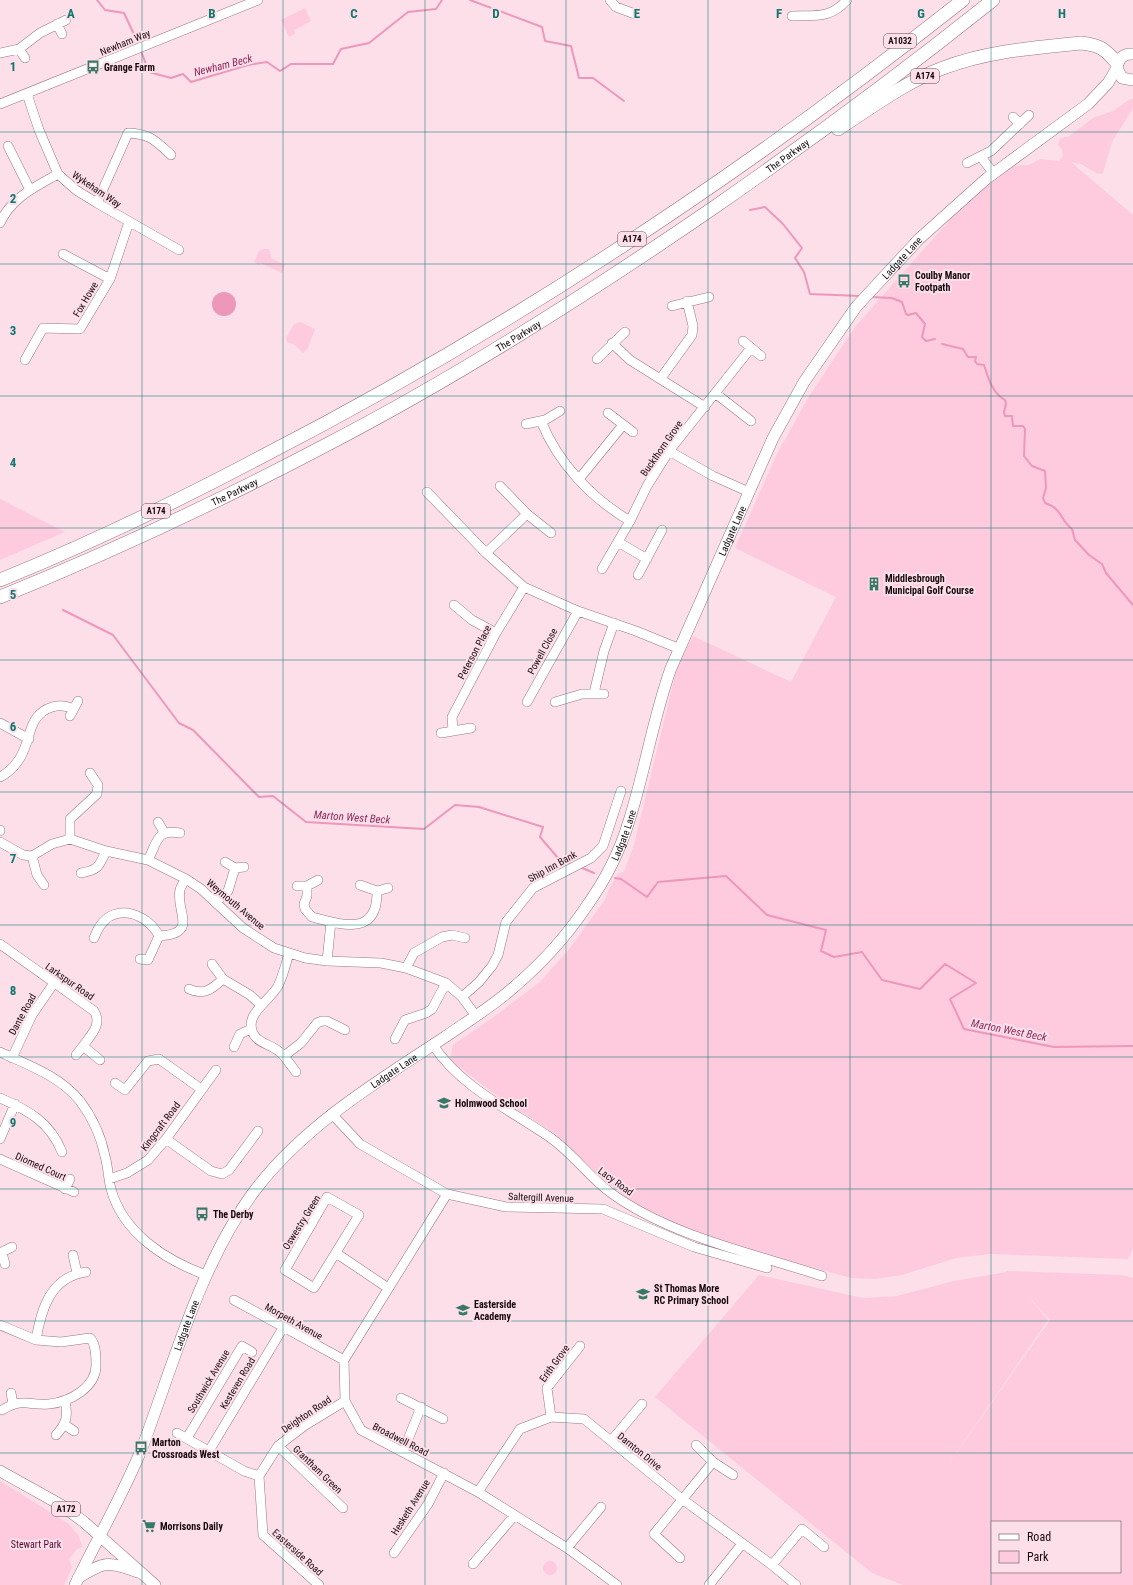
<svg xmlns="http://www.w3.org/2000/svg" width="1133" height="1585" font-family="'Roboto Condensed',sans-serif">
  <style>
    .green { fill: #fecade; fill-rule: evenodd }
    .water { fill: #ed97bb }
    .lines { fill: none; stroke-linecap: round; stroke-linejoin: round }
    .stream { stroke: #ed97bb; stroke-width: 2 }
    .minor-casing { stroke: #987784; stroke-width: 10 }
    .major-casing { stroke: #987784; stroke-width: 12 }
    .highway-casing { stroke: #987784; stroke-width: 14 }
    .minor { stroke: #fff; stroke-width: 9 }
    .major { stroke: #fff; stroke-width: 11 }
    .highway { stroke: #fff; stroke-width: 13 }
    .grid { fill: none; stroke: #0f766e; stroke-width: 1; stroke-opacity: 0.55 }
    .labels { text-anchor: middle; stroke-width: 4; stroke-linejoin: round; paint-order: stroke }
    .shield { fill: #fddfea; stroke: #5b4950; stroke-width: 1 }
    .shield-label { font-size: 9px; font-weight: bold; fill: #15090e }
    .street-label { font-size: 10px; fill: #15090e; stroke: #fddfea }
    .poi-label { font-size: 10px; font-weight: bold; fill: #15090e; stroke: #fddfea; text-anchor: start }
    .park-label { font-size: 10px; fill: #540732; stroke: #fddfea }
    .water-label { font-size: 11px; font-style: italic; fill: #8c295b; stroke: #fddfea }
    .grid-label { font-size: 13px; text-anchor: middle; font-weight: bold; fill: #0f766e; stroke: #fddfea; stroke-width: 4; stroke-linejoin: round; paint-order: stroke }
  </style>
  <rect width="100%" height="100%" fill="#fddfea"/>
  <path class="green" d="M305,8l6,13 -17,9 1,4 -6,3 -8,-17z
    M1130,99h3v9l-21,34 -9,31 -5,1 -17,-10 -10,-2 62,53v1034l-5,10 -138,-5 -34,4 -54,17 -27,4 -24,-1 -66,-18 -59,-17 -40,-15 -48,-22 -34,-26 -50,-47 -54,-35 -50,-38 3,-15 41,-28 46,-35 30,-34 35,-48 4,-11 10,-16 5,-1 10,-27 43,-178 16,-31 98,46 45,-85 -101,-49 42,-94 31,-56 47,-71 131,-148 25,-13 18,-1 11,-6 19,2 4,-5 -1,-6 -4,-5c1,-6 3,-8 10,-8l25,-19 20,-7z
    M264,249h5l3,10 13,6 -3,8 -22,-10 -1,2 -5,-3 5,-11z
    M300,322l15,7 -7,19 -5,5 -8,-8 -8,-3 -1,-4 8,-14z
    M0,499l65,33 -65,28z
    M1006,1271l116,4 11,3v307h-230l-31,-12 -217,-176 104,-122 104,23 34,-2 57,-15 53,-9zM1028,1296l22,24 -107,152 105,-152zM992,1522h128v50h-128z
    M0,1481l69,43 10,12 3,11 -5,2 -8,10 3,8 -8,18h-64z
    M543 1568a7 7 0 1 1 14 0a7 7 0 1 1-14 0Z"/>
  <path class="water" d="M212 304a12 12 0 1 1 24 0a12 12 0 1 1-24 0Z"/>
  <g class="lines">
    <path class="stream" d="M97,0l8,10 19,3 15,32
      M470,0l72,27 3,14 26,5 8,32h14l31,23
      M141,51l8,21 22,6 12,-4 8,8 57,-17 19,-3 13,9 11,-7h42l8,-15 28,-6 39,-31 28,-3 6,-9
      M750,210l15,-3 18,17 19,24 -7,10 9,14 6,22 50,2
      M871,297l21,1 10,4 4,12 2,1 8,-2 9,11 -3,13 4,4 9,-2
      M942,344l21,5 5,8h8l-1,4 2,3 7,1c4,12 8,28 21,35l1,4 -2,8 1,4h7l1,10h10l2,3 -1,27 8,10 13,5 1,17 -3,10 2,5c18,6 14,16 27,26l3,11 14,15 13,9 4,9 27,32
      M63,610l50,25 66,88 14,7 66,67 14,-1 33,26 118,7 31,-24 24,2 64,20 -3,10 18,21 14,6
      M580,867l14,6
      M615,878l6,1 26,18 11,-15 68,-6 41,39 59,15 -5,21 13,6 28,-5 20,28 38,9 25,-25 31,19 -26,16 14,30 90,18 79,-1"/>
    <g class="minor-casing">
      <path id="minor" d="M610,0l6,7 19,7
        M792,16c24,-1 38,3 55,-16
        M57,24l5,10
        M19,49l6,9
        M0,53l19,-4 21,-16 26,-13
        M27,94l12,36 19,44 18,16 21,13 82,47
        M0,104l258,-104
        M1013,117l7,7
        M8,146l22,44
        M981,157l13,17
        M967,163l24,-12 38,-36
        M97,203l31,-70c22,1 27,7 43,22
        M0,223c11,-25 35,-36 58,-49
        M63,254l47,25
        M672,306l37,-9
        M743,341l18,15
        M612,343l18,17 75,47
        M597,359l28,-27
        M25,360l18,-32 37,1 30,-50 19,-57
        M661,378l31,-43 1,-9 -6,-25
        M715,393l36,28
        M608,413l25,19
        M541,421c17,42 50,77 89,100
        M526,424l19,-4 15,-9
        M669,451l44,25 36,16
        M579,479l44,-54
        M500,486l27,28 24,19
        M427,492l59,61 38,34 54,24 58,20 44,18
        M618,542l29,17
        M486,553l41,-39
        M602,569l28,-48 17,-35 22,-35 82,-103
        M638,575l24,-45
        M454,605l18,15 24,13
        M594,693l10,-42 10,-28
        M527,702l51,-91
        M555,702l27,-8h22
        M70,716l8,-15
        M0,723l29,16
        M453,731l-1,-14 44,-84 28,-46
        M441,733l30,-5
        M0,777c10,-5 19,-15 23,-25 5,-10 6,-22 12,-32 8,-13 25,-18 38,-11
        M158,822l6,10
        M0,831v-1
        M70,839v-20l27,-25 1,-9 -8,-12
        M0,842l23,13 9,1 20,-12 18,-5 36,12 42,9 38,19 15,10 42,39 31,20 31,10 22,3 54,2 25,5 40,15 16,14 14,19
        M32,856l5,19 7,10
        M148,860c10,-19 8,-31 32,-27
        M225,862l10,6 9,-1
        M81,873c17,-3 18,-6 25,-22
        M360,885l17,6 11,-3
        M297,886h10l11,-6
        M307,886v10l-3,8 1,5 7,8c30,8 66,20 65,-26
        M216,902l12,-11 7,-23
        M94,938c2,-4 3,-8 6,-12 16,-24 48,-12 59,10 41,-2 16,-25 21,-46 1,-4 4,-8 6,-11
        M0,944l94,67c9,13 -4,25 -11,35l17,14
        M289,953c-3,11 -6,23 -11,33 -8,15 -36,29 -24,49 6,10 20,9 30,21l17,-13 16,-20 5,-2h5l18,9
        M140,959l8,1 11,-24
        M327,961l4,-39
        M212,964l11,15 27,16 11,10
        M406,968l8,-15 28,-16 10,-2 13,3
        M189,989c15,7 23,0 34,-10
        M462,997l17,-15 13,-16 6,-11 8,-33 27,-34 58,-30 12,-12 18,-55
        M395,1039l10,-19 21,-7 6,-4 14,-26
        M433,1045c27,41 75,64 115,91 24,16 40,40 63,57 59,43 141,60 211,83
        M234,1047l6,-13 11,-5
        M0,1052c28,13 60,24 80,49 12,16 21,35 25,55 3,10 3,22 6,33 12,44 54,71 95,86
        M76,1055l7,-9
        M284,1056l12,16
        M12,1058l20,-43 22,-32
        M115,1083l10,7 23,-29 11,-2 42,30
        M0,1098c28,12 50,24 62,54
        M332,1114l28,30 87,50 59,13 97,2 91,38 73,21
        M0,1139l15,-35
        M166,1139l45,32 11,3 7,-4 29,-39
        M0,1159l74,33
        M109,1179l18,-6 21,-13 18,-21 50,-69
        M65,1189l5,-10
        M447,1194l-103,166 1,41 16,29 117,62 89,56 50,37
        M327,1197l32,18 -45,73 -29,-18z
        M0,1253l12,-6
        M2,1253l3,11
        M336,1253l52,35
        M73,1255l4,18
        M234,1300l110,60
        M0,1325l36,15 25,2 29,-4c6,6 6,18 6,26 1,23 -26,38 -47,40 -21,2 -25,-7 -47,6
        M36,1340c5,-30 14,-63 50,-68
        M11,1393l2,11
        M401,1398l42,21
        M551,1417l-4,-29 33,-42
        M65,1425l9,6
        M177,1433l67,38 15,5
        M56,1435c11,-12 12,-19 9,-35
        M187,1438l55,-92 10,6
        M611,1441l31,-37
        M696,1445l17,17 20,13
        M278,1446l65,62
        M209,1451l74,-123
        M403,1452l18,-45
        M478,1492l42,-63 31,-12 33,2 98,80 90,66 24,20
        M567,1548l34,-41
        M394,1553l34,-49 16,-31
        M680,1558l-26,-24 59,-72
        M473,1564l41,-48
        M772,1565l30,-36 22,18
        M319,1585l-56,-50 -4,-59 19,-30 26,-20 41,-25
        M709,1585l33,-41"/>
    </g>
    <g class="major-casing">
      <g id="major">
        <path d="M1133,54c-10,-1 -15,5 -16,14l5,10 11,2"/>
        <path d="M0,1471l61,34 23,17 71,63"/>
        <path d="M78,1578c27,-17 30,-17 60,-6"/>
        <path id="s1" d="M75,1585c22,-46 48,-90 67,-137 32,-85 59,-187 114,-259 49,-64 122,-108 189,-152 23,-16 48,-31 69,-50 27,-23 52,-50 72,-80 18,-25 34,-56 43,-86 16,-50 24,-103 42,-153l102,-230 31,-56 52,-75 63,-68 67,-60 102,-75 20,-21 9,-15"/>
      </g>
    </g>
    <g class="highway-casing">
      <g id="highway">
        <path d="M838,129c34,-22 67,-47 105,-61 44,-17 91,-20 138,-25 19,2 24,6 36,20"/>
        <path d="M0,580c89,-36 176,-78 261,-123 249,-128 482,-283 702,-457"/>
        <path id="s2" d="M0,597c111,-45 222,-97 328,-153 135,-70 263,-152 388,-238 95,-66 187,-134 277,-206"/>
      </g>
    </g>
    <use href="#minor" class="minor"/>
    <use href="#major" class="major"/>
    <use href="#highway" class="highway"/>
  </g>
  <path class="grid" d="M142,0v1585M283,0v1585M425,0v1585M566,0v1585M708,0v1585M850,0v1585M991,0v1585M0,132h1133M0,264h1133M0,396h1133M0,528h1133M0,660h1133M0,792h1133M0,925h1133M0,1057h1133M0,1189h1133M0,1321h1133M0,1453h1133"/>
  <defs>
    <g id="bus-bare" transform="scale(1.08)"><path d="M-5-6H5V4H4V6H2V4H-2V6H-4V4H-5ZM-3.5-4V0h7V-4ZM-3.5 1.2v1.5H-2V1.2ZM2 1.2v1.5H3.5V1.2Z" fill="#387867" stroke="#fddfea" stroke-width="2.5" paint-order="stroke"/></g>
    <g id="building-bare" transform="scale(1.08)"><path d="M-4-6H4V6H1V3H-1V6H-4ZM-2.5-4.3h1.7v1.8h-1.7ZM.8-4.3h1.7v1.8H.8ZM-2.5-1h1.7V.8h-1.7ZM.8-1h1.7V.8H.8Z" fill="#387867" stroke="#fddfea" stroke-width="2.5" paint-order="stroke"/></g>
    <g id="school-bare" transform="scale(1.08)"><path d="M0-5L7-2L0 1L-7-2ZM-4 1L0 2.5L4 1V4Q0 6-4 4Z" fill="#387867" stroke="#fddfea" stroke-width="2.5" paint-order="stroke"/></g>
    <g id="supermarket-bare" transform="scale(1.08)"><path d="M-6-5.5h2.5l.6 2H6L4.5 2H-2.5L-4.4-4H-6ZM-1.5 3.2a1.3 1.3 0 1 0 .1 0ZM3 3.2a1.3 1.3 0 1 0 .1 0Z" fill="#387867" stroke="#fddfea" stroke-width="2.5" paint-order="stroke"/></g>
  </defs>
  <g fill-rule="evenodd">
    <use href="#bus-bare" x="93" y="67"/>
    <use href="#bus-bare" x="904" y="281"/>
    <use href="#building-bare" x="874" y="584"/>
    <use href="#school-bare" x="444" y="1103"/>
    <use href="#bus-bare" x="202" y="1214"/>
    <use href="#school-bare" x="643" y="1294"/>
    <use href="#school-bare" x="463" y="1310"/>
    <use href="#bus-bare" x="141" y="1448"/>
    <use href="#supermarket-bare" x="149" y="1526"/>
  </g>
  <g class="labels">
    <g class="shield">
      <rect x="884" y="34" width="32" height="14" rx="3"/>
      <rect x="911" y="69" width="28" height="14" rx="3"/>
      <rect x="618" y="232" width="28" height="14" rx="3"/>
      <rect x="142" y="504" width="28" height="14" rx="3"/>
      <rect x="52" y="1502" width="28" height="14" rx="3"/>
    </g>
    <g class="shield-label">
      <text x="900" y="44">A1032</text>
      <text x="925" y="79">A174</text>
      <text x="632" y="242">A174</text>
      <text x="156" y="514">A174</text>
      <text x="66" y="1512">A172</text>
    </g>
    <g class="street-label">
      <text transform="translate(125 42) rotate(-22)" y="4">Newham Way</text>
      <text dy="4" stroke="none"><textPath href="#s2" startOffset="905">The Parkway</textPath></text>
      <text transform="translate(97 189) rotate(34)" y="4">Wykeham Way</text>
      <text dy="4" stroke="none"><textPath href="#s1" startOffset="1603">Ladgate Lane</textPath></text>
      <text transform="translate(85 299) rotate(-59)" y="4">Fox Howe</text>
      <text dy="4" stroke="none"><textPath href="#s2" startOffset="581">The Parkway</textPath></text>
      <text transform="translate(661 448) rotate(-55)" y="4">Buckthorn Grove</text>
      <text dy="4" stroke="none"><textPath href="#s2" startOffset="257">The Parkway</textPath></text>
      <text dy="4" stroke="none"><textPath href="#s1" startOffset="1279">Ladgate Lane</textPath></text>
      <text transform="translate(542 651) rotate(-61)" y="4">Powell Close</text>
      <text transform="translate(474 652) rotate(-62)" y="4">Peterson Place</text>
      <text dy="4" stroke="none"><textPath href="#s1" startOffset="955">Ladgate Lane</textPath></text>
      <text transform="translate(552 866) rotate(-29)" y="4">Ship Inn Bank</text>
      <text transform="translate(236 904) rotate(40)" y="4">Weymouth Avenue</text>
      <text transform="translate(70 981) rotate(35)" y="4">Larkspur Road</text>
      <text transform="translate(22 1014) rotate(-61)" y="4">Dante Road</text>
      <text dy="4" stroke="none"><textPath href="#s1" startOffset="619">Ladgate Lane</textPath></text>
      <text transform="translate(160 1126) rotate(-53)" y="4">Kingcraft Road</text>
      <text transform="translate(41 1166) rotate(24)" y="4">Diomed Court</text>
      <text transform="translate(616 1181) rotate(36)" y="4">Lacy Road</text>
      <text transform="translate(541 1197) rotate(2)" y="4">Saltergill Avenue</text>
      <text transform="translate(301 1222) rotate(-58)" y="4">Oswestry Green</text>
      <text transform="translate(294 1321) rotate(29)" y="4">Morpeth Avenue</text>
      <text dy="4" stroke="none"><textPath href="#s1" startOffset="283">Ladgate Lane</textPath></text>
      <text transform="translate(554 1363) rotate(-54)" y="4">Erith Grove</text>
      <text transform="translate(208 1381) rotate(-59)" y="4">Southwick Avenue</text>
      <text transform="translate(237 1383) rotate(-59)" y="4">Kesteven Road</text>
      <text transform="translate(306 1414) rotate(-34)" y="4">Deighton Road</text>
      <text transform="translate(401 1439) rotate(27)" y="4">Broadwell Road</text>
      <text transform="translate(640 1451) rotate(39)" y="4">Darnton Drive</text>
      <text transform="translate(318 1469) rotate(44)" y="4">Grantham Green</text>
      <text transform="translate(410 1507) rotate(-58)" y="4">Hesketh Avenue</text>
      <text transform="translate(298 1552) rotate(42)" y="4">Easterside Road</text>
    </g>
    <g class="poi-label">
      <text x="104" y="71">Grange Farm</text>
      <text x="915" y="279">Coulby Manor<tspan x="915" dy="12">Footpath</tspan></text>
      <text x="885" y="582">Middlesbrough<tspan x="885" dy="12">Municipal Golf Course</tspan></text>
      <text x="455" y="1107">Holmwood School</text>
      <text x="213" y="1218">The Derby</text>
      <text x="654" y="1292">St Thomas More<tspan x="654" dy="12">RC Primary School</tspan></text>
      <text x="474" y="1308">Easterside<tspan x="474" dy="12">Academy</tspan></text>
      <text x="152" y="1446">Marton<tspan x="152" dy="12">Crossroads West</tspan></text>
      <text x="160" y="1530">Morrisons Daily</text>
    </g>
    <g class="park-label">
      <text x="36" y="1548">Stewart Park</text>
    </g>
    <g class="water-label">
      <text transform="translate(223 65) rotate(-14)" y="4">Newham Beck</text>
      <text transform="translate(352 817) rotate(4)" y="4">Marton West Beck</text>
      <text transform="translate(1009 1030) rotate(11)" y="4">Marton West Beck</text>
    </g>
  </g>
  <g class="grid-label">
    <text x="71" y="18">A</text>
    <text x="212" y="18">B</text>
    <text x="354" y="18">C</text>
    <text x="496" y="18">D</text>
    <text x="637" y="18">E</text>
    <text x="779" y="18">F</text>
    <text x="921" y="18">G</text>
    <text x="1062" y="18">H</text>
    <text x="13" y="71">1</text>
    <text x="13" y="203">2</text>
    <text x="13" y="335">3</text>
    <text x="13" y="467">4</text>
    <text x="13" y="599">5</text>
    <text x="13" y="731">6</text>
    <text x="13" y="863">7</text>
    <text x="13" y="995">8</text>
    <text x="13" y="1127">9</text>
  </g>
  <rect x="991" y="1521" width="130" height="52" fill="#fddfea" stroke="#a08992"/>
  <rect x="999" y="1534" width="20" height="6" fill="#ffffff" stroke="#a08992"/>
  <text x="1027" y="1541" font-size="12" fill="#15090e">Road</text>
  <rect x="999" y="1551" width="20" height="12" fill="#fecade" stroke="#a08992"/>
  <text x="1027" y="1561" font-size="12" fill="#15090e">Park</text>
</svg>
